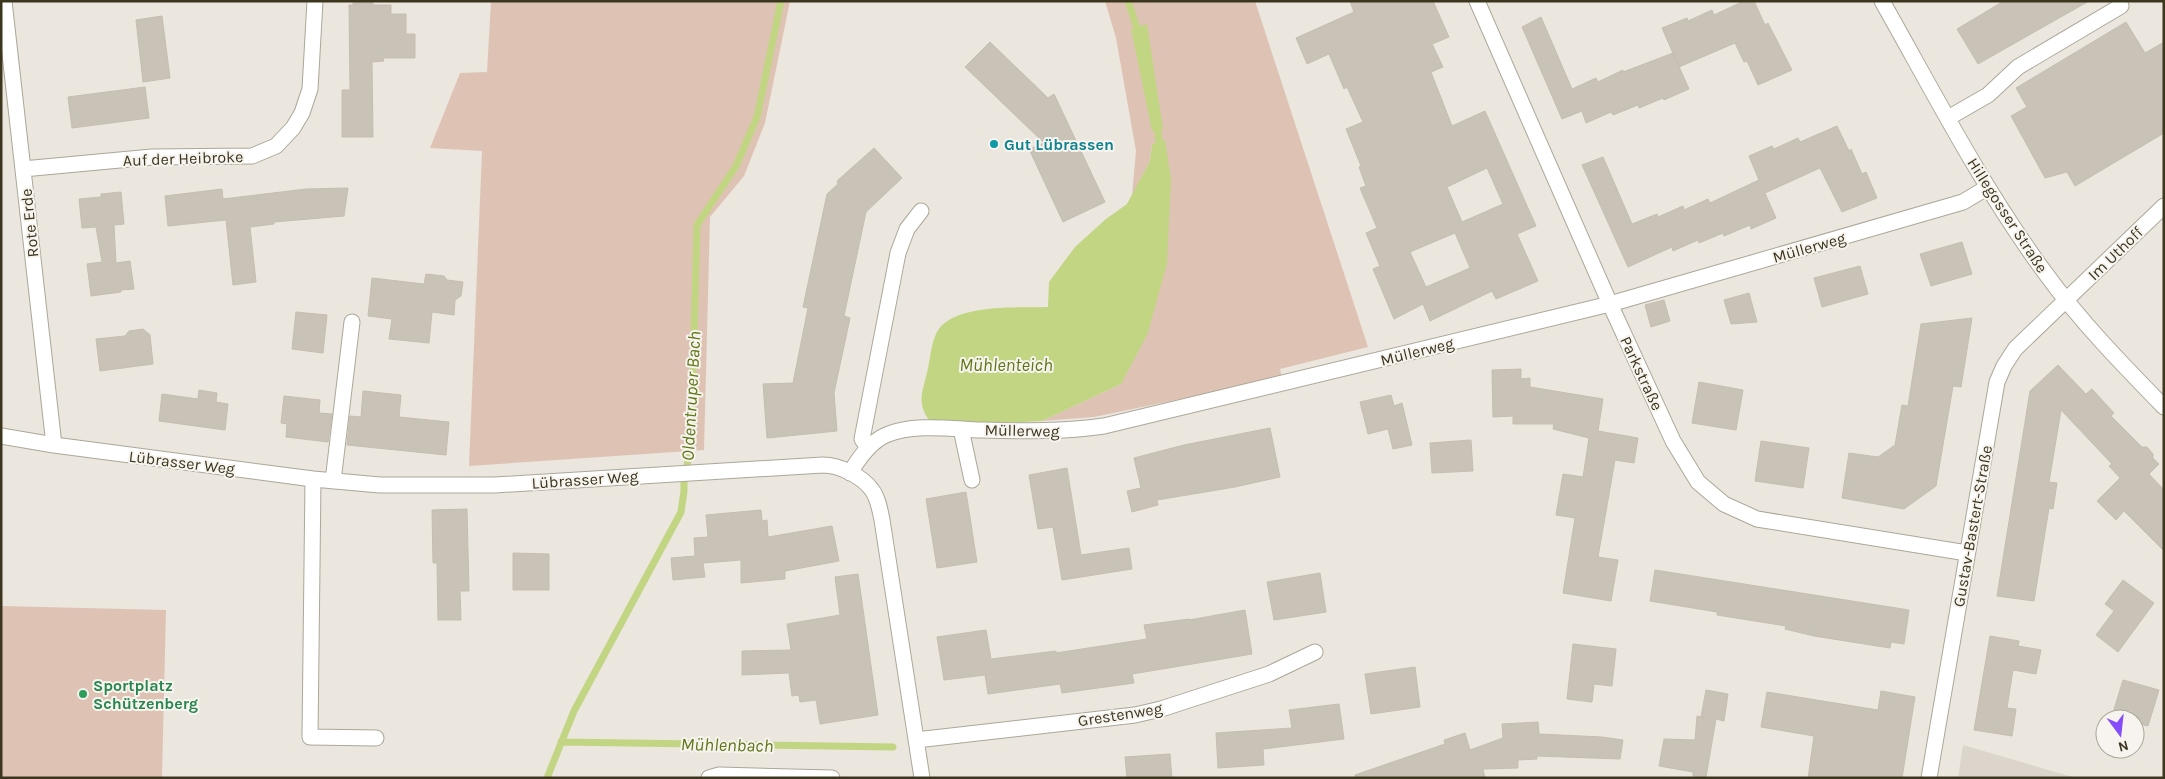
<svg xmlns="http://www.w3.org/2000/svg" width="2165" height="779" font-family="Karla,sans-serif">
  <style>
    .built { fill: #dbd5cc }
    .green { fill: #dec3b5 }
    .water { fill: #c1d582 }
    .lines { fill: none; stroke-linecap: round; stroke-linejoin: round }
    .stream { stroke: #c1d582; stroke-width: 7 }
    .building { fill: #c9c2b6; stroke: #c5beb0; fill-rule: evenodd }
    .minor-casing { stroke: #aca799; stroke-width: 17 }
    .minor { stroke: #fff; stroke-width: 15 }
    .culture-dot { fill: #0f9aa8; stroke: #f7f4ef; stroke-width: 2 }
    .leisure-dot { fill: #2e9e5b; stroke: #f7f4ef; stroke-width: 2 }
    .labels { text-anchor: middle; stroke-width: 4; stroke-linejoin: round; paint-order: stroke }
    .culture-label { font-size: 16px; font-weight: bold; fill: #0d838f; stroke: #f7f4ef; text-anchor: start }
    .street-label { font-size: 16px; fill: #3c361e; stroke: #f7f4ef }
    .leisure-label { font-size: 16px; font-weight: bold; fill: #27864d; stroke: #f7f4ef; text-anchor: start }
    .water-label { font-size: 18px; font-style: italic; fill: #5e7615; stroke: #f7f4ef }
  </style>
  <rect width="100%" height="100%" fill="#ebe6de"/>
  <path class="built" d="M1963,745l113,33h-118z"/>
  <path class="green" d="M491,1h299l-25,122 -21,53 -34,41 -6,233 -235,16 13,-315 -52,-3 30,-75 27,-1z
    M1105,1h150l113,346 -88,22 2,9 -188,39 -52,4 79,-37 44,-244 -13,4 -2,17 -18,35 4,-45 -20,-113z
    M1,606l165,4 -4,168h-161z"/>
  <path class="water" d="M1147,24l16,105 -11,2 -21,-102z
    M1165,140l6,39 -4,84 -19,70 -27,51 -79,37 -40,2 -73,-3c-12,-17 -7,-27 -2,-47 3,-12 4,-30 10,-41 16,-29 83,-24 111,-25l1,-25 26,-35 31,-28 21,-15 23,-43 2,-17z"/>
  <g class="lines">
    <path class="stream" d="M1128,1l11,33
      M1157,123l2,18
      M561,742l332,5
      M547,778l27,-67 107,-199 3,-21v-10l7,-36 6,-220 39,-59 21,-49 24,-116"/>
  </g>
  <path class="building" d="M353,1h20v4h18v9h15v20h9v24h-32l1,3 -12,1 1,75h-31v-47h8l-1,-85h4z
    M1350,1h83l16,36 -17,7 11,23 -12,5 21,54 33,-15 51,115 -19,8 21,47 -42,18 -4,-8 -62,30 -7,-17 -29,15 -21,-50 7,-3 -14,-33 11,-5 -17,-40 6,-2 -7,-19 2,-1 -15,-37 17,-7 -16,-35 -3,2 -15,-35 -22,10 -11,-26 58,-26zM1487,168l16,36 -41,18 -15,-35zM1455,233l15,35 -44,19 -16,-35z
    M1744,1h10l11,24 3,-2 24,47 -34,15 -11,-24 -3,1 -9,-19 -56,24 -17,-39 25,-10 1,3 24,-11 2,5z
    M2004,1h85l-111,63 -21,-35z
    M162,16l8,62 -27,4 -7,-62z
    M1541,17l31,72 24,-11 2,4 25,-12v2l50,-19 16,36 -25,11 -1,-2 -24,10 -1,-3 -25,10 -2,-3 -25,11 -4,-12 -20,8 -40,-92z
    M2126,22l19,31 19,-11v91l-89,53 -8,-14 -22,6 -34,-62 16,-9 -11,-19z
    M990,42l58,56 6,-4 51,108 -42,20 -34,-73 15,-6 -79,-76z
    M145,87l4,31 -77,10 -4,-31z
    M1837,126l12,25 2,-2 11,25 4,-2 11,26 -35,14 -22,-44 -55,25 11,25 -25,11 -1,-4 -26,11 -1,-3 -24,10 -1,-3 -25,11 -1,-4 -44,20 -46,-102 21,-8 29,67 25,-10 1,3 25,-11 1,4 24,-11 2,4 49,-23 -10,-24 23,-10 2,3 24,-11 2,4z
    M874,148l28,30 -36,34 -22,104 6,2 -16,75 3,38 -70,7 -4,-54 30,-1 15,-75 -5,-1 24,-113 11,-10 -1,-3z
    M348,188l-4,28 -70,6v2l-24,3 6,55 -23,3 -7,-65 -58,6 -3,-30 57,-7 1,10 83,-10z
    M121,192l3,32 -10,1 2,38 14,-2 4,28 -13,1v2l-30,4 -4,-32 15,-2 -6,-35 -14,1 -3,-29 22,-2v-3z
    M1962,242l10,32 -41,12 -11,-32z
    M1860,266l8,28 -46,13 -8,-29z
    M426,274l18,2 3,4 16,2 -2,14 -6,4 -1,15 -22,-3 -3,31 -40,-4 3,-20 -24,-3 4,-38 52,6z
    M1749,293l8,29 -26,2 -7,-24z
    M1664,300l6,21 -19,6 -6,-22z
    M296,312l31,3 -4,38 -31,-4z
    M1972,318l-11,69 -8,-1 -17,100 -32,23 -62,-11 7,-45 29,4 17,-12 7,-40 6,1 13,-82z
    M143,329l7,6 3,29 -53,7 -4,-32 29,-3 4,-5z
    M2058,365l28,29 6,-5 22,24 -3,3 31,31h5l6,7v4l6,6 -10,10 15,16v61l-40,-40 -8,9 -19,-19 23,-23 -11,-12 3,-2 -51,-54 -12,72 8,1 -4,26 -4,-1 -15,93 -37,-5 33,-205z
    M1521,369v10l9,-1v9l73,12 -5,32 40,7 -4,25 -19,-3 -17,97 20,3 -7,41 -48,-8 12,-75 -19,-3 7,-41 20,3 6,-39 -36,-9 1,-5h-41v-8l-20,1 -1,-47z
    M1699,382l44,8 -7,40 -44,-7z
    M199,390l18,3 -1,9 12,2 -3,26 -66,-9 3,-27 36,5z
    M363,391l38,4 -2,22 50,5 -3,33 -99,-10 3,-29 11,1z
    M1391,395l3,11 8,-3 10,42 -19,4 -5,-20 -20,5 -8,-32z
    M284,396l36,4 -1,13 13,1 -4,28 -42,-5 1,-13 -6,-1z
    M1270,428l10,49 -45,10 -78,13 1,5 -26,7 -5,-21 14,-3 -7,-30 50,-13z
    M1471,440l2,31 -41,2 -2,-30z
    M1761,441l48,7 -6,40 -48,-7z
    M1067,468l14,87 48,-7 3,21 -70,11 -9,-53 -15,2 -9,-54z
    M966,492l11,70 -40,6 -11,-69z
    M467,509l2,82h-9l1,29h-23l-1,-57h-4l-1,-53z
    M761,510l1,11 5,-1 1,17 64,-11 7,35 -54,10v8l-44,4v-23l-38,3 2,14 -32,3 -2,-22 24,-2 -1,-18 14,-1 -2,-22z
    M513,553l36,1v36h-36z
    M1655,570l254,40 -5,34 -13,-2 -1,6 -76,-12 -29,-7 1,-3 -69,-11v-3l-67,-11z
    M1320,573l6,39 -52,8 -7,-38z
    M858,574l20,141 -58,9 -4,-24 -16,2 -1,-7 -7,1 -3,-23 -47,2v-24l49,-1 -4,-26 53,-9 -5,-38z
    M2123,580l31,23 -36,49 -22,-17 18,-24 -9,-7z
    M1245,610l7,44 -120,20 2,9 -72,10 -2,-9 -72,10 -3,-19 -41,5 -7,-43 49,-7 5,29 65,-8v2l91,-14 -3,-14 45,-6v1z
    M1990,636l29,5 -1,5 23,4 -5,24 -23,-4 -6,38 9,1 -4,27 -38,-6z
    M1573,644l43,5 -4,37 -18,-2 -2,18 -25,-3z
    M1415,667l5,40 -49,7 -6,-40z
    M2123,680l36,10 -11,36 -13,-3v-4h-12l-11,-3z
    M1706,690l22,4 -4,27 -8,-2 -10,58 -13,-1v-4l-34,-6 5,-27 31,1 2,-24 10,2 -6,-1z
    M1881,691l34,6 -13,81h-94l6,-42 -53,-9 6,-35 111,18z
    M1339,704l5,35 -81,10 1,16 -46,3 -2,-35 76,-5 -3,-18z
    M1538,722l1,12 63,3 21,3 -3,19 -83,-3v3l-19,1v8l-35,1 2,9h-130v-3l90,-31 -1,-4 21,-7 5,17 33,-12 -1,-14z
    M1170,754l2,24h-45l-2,-21z"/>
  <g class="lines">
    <g class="minor-casing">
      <path id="minor" d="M4,1l50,444
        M1477,1l133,303 63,137 25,41 26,22 33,15 210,34
        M1882,1c52,92 101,188 164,273 35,48 76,90 118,133
        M1948,118l40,-23 30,-28 103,-61
        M23,169l129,-12 100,-1 24,-10 17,-18 9,-15 8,-24 5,-88
        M961,429l11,51
        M1,436l53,9 259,34 67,6h115l328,-20c16,0 39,11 49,25 6,8 8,20 10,30l40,258
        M868,448l-6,-9 36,-186 9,-24 14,-18
        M850,473c9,-15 20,-31 36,-38 28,-12 66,-6 96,-5 41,1 81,2 122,-4l506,-122 353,-102 25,-15
        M313,479l-3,258 66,1
        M333,481l19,-159
        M916,740l219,-25 26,-6 108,-35 46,-22
        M709,778l10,-3 113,3
        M1929,778l68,-396 7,-16 11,-17 149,-143"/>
    </g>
    <use href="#minor" class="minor"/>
  </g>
  <circle class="culture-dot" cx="994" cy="144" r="5"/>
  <circle class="leisure-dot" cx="83" cy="694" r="5"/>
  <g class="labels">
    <g class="culture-label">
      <text x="1004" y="150">Gut Lübrassen</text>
    </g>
    <g class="street-label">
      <text transform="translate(183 158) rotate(-2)" y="6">Auf der Heibroke</text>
      <text transform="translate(2008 215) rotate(57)" y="6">Hillegosser Straße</text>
      <text transform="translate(29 223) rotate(-96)" y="6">Rote Erde</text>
      <text transform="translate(1809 247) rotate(-16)" y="6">Müllerweg</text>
      <text transform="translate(2115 253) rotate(-44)" y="6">Im Uthoff</text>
      <text transform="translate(1417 351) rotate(-14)" y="6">Müllerweg</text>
      <text transform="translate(1642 373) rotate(65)" y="6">Parkstraße</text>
      <text transform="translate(1022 430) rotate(1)" y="6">Müllerweg</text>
      <text transform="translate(182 462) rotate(7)" y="6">Lübrasser Weg</text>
      <text transform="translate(585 479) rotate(-4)" y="6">Lübrasser Weg</text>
      <text transform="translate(1972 526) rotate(-80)" y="6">Gustav-Bastert-Straße</text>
      <text transform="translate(1120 714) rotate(-9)" y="6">Grestenweg</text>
    </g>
    <g class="leisure-label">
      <text x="93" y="691">Sportplatz<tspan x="93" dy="18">Schützenberg</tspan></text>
    </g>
    <g class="water-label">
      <text x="1006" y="371">Mühlenteich</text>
      <text transform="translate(691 396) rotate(-87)" y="6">Oldentruper Bach</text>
      <text transform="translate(727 745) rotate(1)" y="6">Mühlenbach</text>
    </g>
  </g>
  <rect width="2165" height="779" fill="none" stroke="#3c361e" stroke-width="5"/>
  <g transform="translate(2120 734) rotate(165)"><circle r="24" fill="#f7f4ef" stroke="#aca89b"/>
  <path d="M0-4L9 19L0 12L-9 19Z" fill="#854cfb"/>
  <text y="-8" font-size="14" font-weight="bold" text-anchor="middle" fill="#3c361e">N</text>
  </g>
</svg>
